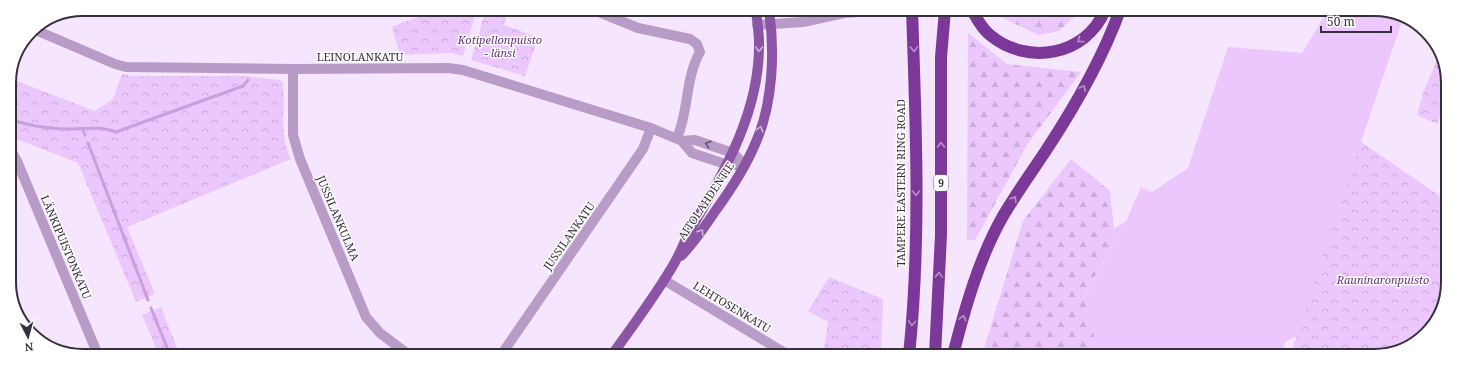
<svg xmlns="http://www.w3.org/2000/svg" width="1457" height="365" font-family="'Noto Serif',serif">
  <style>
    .grass { fill: #ebc7fd }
    .forest { fill: url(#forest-firs) }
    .park { fill: url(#park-crowns) }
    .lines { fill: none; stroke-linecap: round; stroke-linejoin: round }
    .stream { stroke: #c99fde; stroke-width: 3 }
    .minor { stroke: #b99bc8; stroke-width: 10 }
    .major { stroke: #8c54a5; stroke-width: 10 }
    .highway { stroke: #7b3898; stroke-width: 12 }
    .oneway { stroke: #b692c6 }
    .oneway2 { stroke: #cbb2d6 }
    .oneway3 { stroke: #64556c }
    .labels { text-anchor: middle; stroke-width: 3; stroke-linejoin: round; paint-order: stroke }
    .shield { fill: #fff; stroke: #736d76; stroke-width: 1 }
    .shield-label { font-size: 10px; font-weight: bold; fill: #372f3b }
    .park-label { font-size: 11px; font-style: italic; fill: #67337e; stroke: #fff }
    .street-label { font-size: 11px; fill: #372f3b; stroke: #fff }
    .rim { fill: none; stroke: #372f3b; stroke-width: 2 }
  </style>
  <defs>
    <pattern id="forest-firs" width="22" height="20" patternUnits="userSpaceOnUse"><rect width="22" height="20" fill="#ebc7fd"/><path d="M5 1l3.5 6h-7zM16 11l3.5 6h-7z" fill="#caabda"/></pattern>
    <pattern id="park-crowns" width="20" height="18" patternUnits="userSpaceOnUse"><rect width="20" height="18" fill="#ebc7fd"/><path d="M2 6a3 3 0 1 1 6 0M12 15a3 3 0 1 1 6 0" fill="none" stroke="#caabda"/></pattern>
  </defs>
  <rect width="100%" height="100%" fill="#f6e5ff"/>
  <path class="grass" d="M1328,10h61l14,8 -42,124 86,59v59l-162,82 -5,14h-180l-17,-57 30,-55 1,-15 12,-8 15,-34 11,5 36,-24 40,-121 74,6z"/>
  <path class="forest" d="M996,10h86l-23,21 -21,4 -41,-20z
    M968,33l39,31 74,8 -54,73 -52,95h-8z
    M1071,159l39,32 4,38 -1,15 -30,54 17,58 -118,-1 41,-134z"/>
  <path class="park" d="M439,9h38l-14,47 -12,-3 -51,2 -8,-28z
    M486,9h23l-5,16 36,13 -4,6 -11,32 -54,-16z
    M1439,55c14,25 7,44 -2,69l-20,-9 6,-22z
    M122,74l9,2h112l37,4 3,3c2,26 -4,52 8,76l-164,68 28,67 -19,8 -58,-139 -69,-27v-58l86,33 18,-12z
    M1361,142l86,59v96l-24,41 -44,18h-89z
    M829,277l54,22 -2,56h-58l5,-33 -20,-11z
    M161,307l19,48h-21l-17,-40z"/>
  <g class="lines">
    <path class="stream" d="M9,119c17,6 34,9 52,10 18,1 37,-4 55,3l127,-46 5,-6
      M82,128l3,7
      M88,143l60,157
      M151,308l19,47"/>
    <path class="minor" d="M594,10l44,18 52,11 7,5 3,8c-15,26 -11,59 -23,86
      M757,25l46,-3 41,-9 30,-2
      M33,29l82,35 11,3 167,2 155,-1 15,2 188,58 31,13 10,12 36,12h17
      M293,69v66l7,24 66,158 14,16 29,22
      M682,141l13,-1 38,13 12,12
      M10,149l7,12 81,194
      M664,280l121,73 -2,2
      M501,355l142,-206 8,-21"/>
    <path class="major" d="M681,256c14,-14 24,-30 35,-46 16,-22 30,-44 40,-68 17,-39 19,-91 13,-132
      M612,355c21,-30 45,-61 63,-93 6,-11 10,-22 16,-33 33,-57 69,-117 68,-186 0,-11 -2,-22 -3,-33"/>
    <path class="highway" d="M972,10c5,9 10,19 18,25 37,31 96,21 115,-25
      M909,355c12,-114 7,-230 3,-345
      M935,355l6,-120v-178l4,-47
      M953,355c12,-47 26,-97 50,-139 13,-22 28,-43 42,-64 29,-44 57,-92 75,-142"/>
  </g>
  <defs><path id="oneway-chevron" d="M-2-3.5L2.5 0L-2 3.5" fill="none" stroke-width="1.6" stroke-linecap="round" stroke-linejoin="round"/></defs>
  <g class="oneway">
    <use href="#oneway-chevron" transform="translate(1080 40) rotate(144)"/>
    <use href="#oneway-chevron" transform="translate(914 49) rotate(88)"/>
    <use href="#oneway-chevron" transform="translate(1083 88) rotate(-61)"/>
    <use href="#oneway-chevron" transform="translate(941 145) rotate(-90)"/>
    <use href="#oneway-chevron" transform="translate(916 193) rotate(90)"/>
    <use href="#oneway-chevron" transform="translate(1014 199) rotate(-58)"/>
    <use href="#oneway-chevron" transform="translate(939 275) rotate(-88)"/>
    <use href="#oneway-chevron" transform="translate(963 318) rotate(-74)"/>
    <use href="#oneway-chevron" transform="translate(912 323) rotate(94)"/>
  </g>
  <g class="oneway2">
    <use href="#oneway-chevron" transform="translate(759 49) rotate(92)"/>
    <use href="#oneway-chevron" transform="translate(760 129) rotate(-74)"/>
    <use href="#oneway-chevron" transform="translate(701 232) rotate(-55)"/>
  </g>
  <use class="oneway3" href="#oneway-chevron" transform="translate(708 144) rotate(-162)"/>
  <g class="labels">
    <rect class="shield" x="934" y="175" width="14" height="16" rx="3"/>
    <g class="shield-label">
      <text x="941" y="187">9</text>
    </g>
    <g class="park-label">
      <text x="500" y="44">Kotipellonpuisto<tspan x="500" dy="13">- länsi</tspan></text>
      <text x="1383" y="284">Rauninaronpuisto</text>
    </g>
    <g class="street-label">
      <text x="360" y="61">LEINOLANKATU</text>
      <text transform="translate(901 183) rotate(-90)" y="4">TAMPERE EASTERN RING ROAD</text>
      <text transform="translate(706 201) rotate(-56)" y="4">AITOLAHDENTIE</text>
      <text transform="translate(338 218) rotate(67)" y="4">JUSSILANKULMA</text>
      <text transform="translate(569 236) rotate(-55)" y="4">JUSSILANKATU</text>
      <text transform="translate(66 247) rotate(67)" y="4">LÄNKIPUISTONKATU</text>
      <text transform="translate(732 307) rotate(31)" y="4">LEHTOSENKATU</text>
    </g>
  </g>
  <path d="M0 0H1457V365H0ZM83 16H1374A67 67 0 0 1 1441 83V282A67 67 0 0 1 1374 349H83A67 67 0 0 1 16 282V83A67 67 0 0 1 83 16Z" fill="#fff" fill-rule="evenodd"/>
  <path class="rim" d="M83 16H1374A67 67 0 0 1 1441 83V282A67 67 0 0 1 1374 349H83A67 67 0 0 1 16 282V83A67 67 0 0 1 83 16Z"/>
  <g transform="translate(28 337) rotate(174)" stroke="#ffffff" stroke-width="3" paint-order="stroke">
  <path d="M0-3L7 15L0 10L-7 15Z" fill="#372f3b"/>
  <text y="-6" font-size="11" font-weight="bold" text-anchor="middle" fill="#372f3b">N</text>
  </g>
  <path d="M1321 26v6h70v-6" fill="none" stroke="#372f3b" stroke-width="2"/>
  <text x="1327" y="26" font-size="12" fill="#372f3b" stroke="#ffffff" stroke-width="3" paint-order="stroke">50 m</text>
</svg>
